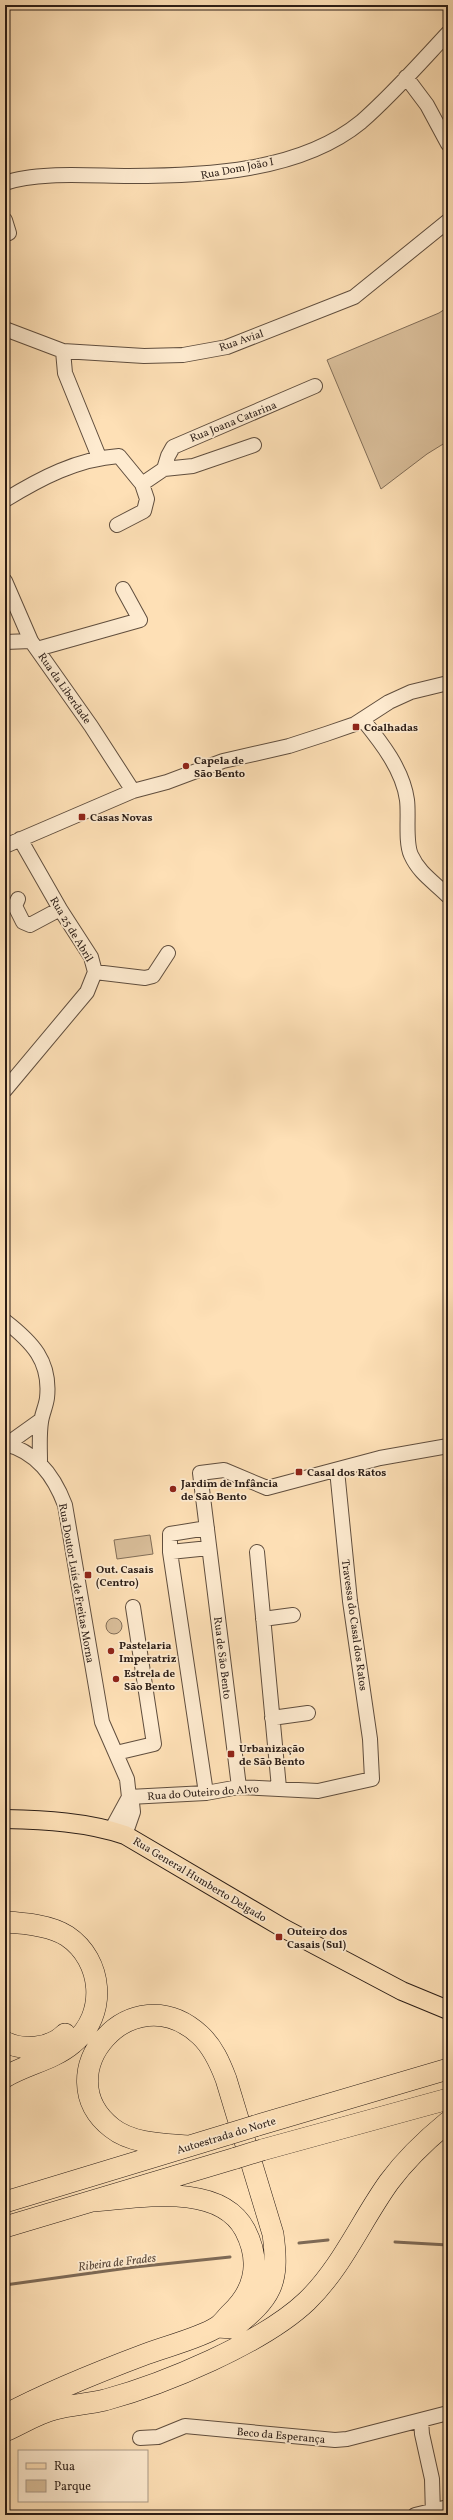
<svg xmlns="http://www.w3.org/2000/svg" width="453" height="2520" font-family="Vollkorn,serif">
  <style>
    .green { fill: #dabf9b; stroke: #826e58 }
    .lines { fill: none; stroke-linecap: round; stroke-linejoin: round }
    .stream { stroke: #7e6a56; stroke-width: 3 }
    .minor-casing { stroke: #604e3e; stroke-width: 16 }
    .major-casing { stroke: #2b1d16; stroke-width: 20 }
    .highway-casing { stroke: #2b1d16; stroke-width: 22 }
    .minor { stroke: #feebd0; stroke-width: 14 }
    .major { stroke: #fee0b6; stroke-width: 18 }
    .highway { stroke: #fee0b6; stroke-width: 21 }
    .highway-bridge-casing { stroke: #2b1d16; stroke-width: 22; stroke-linecap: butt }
    .highway-bridge { stroke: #fee0b6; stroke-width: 21 }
    .poi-dot { fill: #8f2418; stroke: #feebd0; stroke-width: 1.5 }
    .labels { text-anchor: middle; stroke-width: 3.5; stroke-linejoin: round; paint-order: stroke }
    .street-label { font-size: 11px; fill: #2b1d16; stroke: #feebd0 }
    .poi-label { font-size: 11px; font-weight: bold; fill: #2b1d16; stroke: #feebd0; text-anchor: start }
    .water-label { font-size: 12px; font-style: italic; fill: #5c4a3b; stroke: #feebd0 }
  </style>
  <rect width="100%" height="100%" fill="#fee0b6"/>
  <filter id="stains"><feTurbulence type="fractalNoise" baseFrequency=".005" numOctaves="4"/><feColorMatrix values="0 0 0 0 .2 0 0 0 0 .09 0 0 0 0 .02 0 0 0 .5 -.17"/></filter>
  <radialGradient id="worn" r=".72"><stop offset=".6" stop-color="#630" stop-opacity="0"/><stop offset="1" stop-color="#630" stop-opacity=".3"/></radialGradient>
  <path class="green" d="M448,307v134l-21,13 -46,35 -54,-129 112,-47z
    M150,1535l3,19 -36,5 -3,-19z
    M106 1626a8 8 0 1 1 16 0a8 8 0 1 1-16 0Z"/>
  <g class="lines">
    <path class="stream" d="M395,2242l53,3
      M299,2243l29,-3
      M5,2285l130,-18 95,-10"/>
    <g class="minor-casing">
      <path id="minor" d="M406,77l21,28 21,39
        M5,183c32,-12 89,-7 124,-7 75,0 171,-4 232,-54 31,-27 59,-59 87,-89
        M5,220l4,13
        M5,329l58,22 81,5 39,-1 44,-8 127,-50 94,-76
        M63,351l2,22 34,84
        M164,469l29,-3 61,-21
        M5,500c36,-22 72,-41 114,-44l23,28 22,-15 4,-13 5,-9 142,-61
        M117,525l27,-14 3,-12 -5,-15
        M5,581l26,60 60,85 42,65
        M5,642l26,-1
        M37,649l103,-29 -17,-31
        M363,720c18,22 40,50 44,80 2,15 -2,42 4,55 8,18 23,27 37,41
        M5,846l128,-55 34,-9 56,-21 66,-15 37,-12 29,-10 34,-22 22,-10 37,-9
        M18,899l-3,7 8,16 7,3 30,-16
        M95,972l50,6 8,-2 15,-23
        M5,1090l82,-98 8,-20 -4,-15 -31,-48 -40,-70
        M5,1321c27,21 46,40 42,77 -1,8 -5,16 -6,24 -2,13 -1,27 -1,40
        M5,1444c32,8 49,32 60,61l37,217 25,57 2,18 3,6 1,9 -8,23
        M6,1445l35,-25
        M170,1552l39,-4
        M257,1552l22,236
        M263,1619l30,-4
        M272,1718l36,-5
        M116,1753l38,-9 -21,-137
        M239,1787l-39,-314 24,-3 43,18 113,-30 68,-12
        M206,1793l-36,-241v-18l37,-6
        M129,1797l77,-4 33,-6 79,4 54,-12 -2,-40 -20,-138 -13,-131
        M111,1830l18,-33
        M421,2420l1,14 10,45 1,36
        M140,2438l18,-1 27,-11 150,14 12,-1 101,-26
        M415,2515l33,-8"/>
    </g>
    <g class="major-casing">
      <path id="major" d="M5,1819c40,1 82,3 120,16l158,93 119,63 46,19"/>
    </g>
    <g class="highway-casing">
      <path id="highway" d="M5,1922c19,1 45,3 62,14 36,24 41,79 6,107 -20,17 -46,21 -68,34
        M5,2042c18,9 45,7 60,-8
        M255,2126l193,-57
        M188,2146c-24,-2 -56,-2 -76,-18 -68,-53 20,-156 88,-93 13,12 20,28 26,44l47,155c7,50 -2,64 -40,94l-16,-1
        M262,2150l186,-51
        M5,2202l224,-68
        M5,2227l231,-69
        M5,2415c45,-24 93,-43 141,-61 21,-8 54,-16 71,-27 5,-3 9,-9 13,-13 26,-24 31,-53 15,-84 -26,-49 -108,-32 -152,-29
        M5,2431c16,-7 33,-18 50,-22 16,-4 33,-5 50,-9 59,-16 158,-57 202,-99 35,-34 54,-80 82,-119 17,-23 37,-42 59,-60"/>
    </g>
    <use href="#minor" class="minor"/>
    <use href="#major" class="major"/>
    <use href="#highway" class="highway"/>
    <g class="highway-bridge-casing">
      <path id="highway-bridge" d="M229,2134l26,-8
        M236,2158l26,-8"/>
    </g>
    <use href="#highway-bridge" class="highway-bridge"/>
  </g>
  <g class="poi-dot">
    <rect x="352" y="723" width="8" height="8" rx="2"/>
    <circle cx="186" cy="766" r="4"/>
    <rect x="78" y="813" width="8" height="8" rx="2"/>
    <rect x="295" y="1468" width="8" height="8" rx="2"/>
    <circle cx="173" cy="1489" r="4"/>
    <rect x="84" y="1571" width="8" height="8" rx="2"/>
    <circle cx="111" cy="1651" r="4"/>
    <circle cx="116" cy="1679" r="4"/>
    <rect x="227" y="1750" width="8" height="8" rx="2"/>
    <rect x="275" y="1933" width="8" height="8" rx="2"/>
  </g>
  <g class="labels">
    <g class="street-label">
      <text transform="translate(237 168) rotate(-11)" y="4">Rua Dom João I</text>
      <text transform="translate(241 340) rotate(-19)" y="4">Rua Avial</text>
      <text transform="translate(233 421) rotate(-22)" y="4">Rua Joana Catarina</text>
      <text transform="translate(65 688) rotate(55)" y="4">Rua da Liberdade</text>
      <text transform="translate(72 929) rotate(59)" y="4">Rua 25 de Abril</text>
      <text transform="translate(77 1583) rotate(80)" y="4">Rua Doutor Luís de Freitas Morna</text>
      <text transform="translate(355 1625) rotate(82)" y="4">Travessa do Casal dos Ratos</text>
      <text transform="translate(223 1658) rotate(83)" y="4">Rua de São Bento</text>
      <text transform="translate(203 1792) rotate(-4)" y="4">Rua do Outeiro do Alvo</text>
      <text transform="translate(200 1879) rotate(31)" y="4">Rua General Humberto Delgado</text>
      <text transform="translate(226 2135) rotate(-17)" y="4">Autoestrada do Norte</text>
      <text transform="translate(281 2435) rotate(5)" y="4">Beco da Esperança</text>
    </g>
    <g class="poi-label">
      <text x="364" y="731">Coalhadas</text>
      <text x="194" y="764">Capela de<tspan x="194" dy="13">São Bento</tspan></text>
      <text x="90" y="821">Casas Novas</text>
      <text x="307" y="1476">Casal dos Ratos</text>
      <text x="181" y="1487">Jardim de Infância<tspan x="181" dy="13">de São Bento</tspan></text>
      <text x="96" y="1573">Out. Casais<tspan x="96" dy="13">(Centro)</tspan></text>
      <text x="119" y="1649">Pastelaria<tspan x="119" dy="13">Imperatriz</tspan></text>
      <text x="124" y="1677">Estrela de<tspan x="124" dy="13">São Bento</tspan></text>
      <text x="239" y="1752">Urbanização<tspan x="239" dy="13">de São Bento</tspan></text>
      <text x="287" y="1935">Outeiro dos<tspan x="287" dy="13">Casais (Sul)</tspan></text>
    </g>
    <g class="water-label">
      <text transform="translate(117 2262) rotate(-7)" y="4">Ribeira de Frades</text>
    </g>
  </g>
  <rect width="453" height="2520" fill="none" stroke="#fee0b6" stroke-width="20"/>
  <rect x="6" y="6" width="441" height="2508" fill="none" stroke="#2b1d16" stroke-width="2"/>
  <rect x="10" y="10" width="433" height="2500" fill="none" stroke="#2b1d16"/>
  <rect x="18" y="2450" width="130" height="52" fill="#feebd0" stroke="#aa9986"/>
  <rect x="26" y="2463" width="20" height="6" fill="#fee0b6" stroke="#aa9986"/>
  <text x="54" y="2470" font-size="12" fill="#2b1d16">Rua</text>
  <rect x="26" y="2480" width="20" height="12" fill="#dabf9b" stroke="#aa9986"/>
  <text x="54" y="2490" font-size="12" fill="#2b1d16">Parque</text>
  <rect width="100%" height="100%" filter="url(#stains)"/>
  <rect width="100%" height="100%" fill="url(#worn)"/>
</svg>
